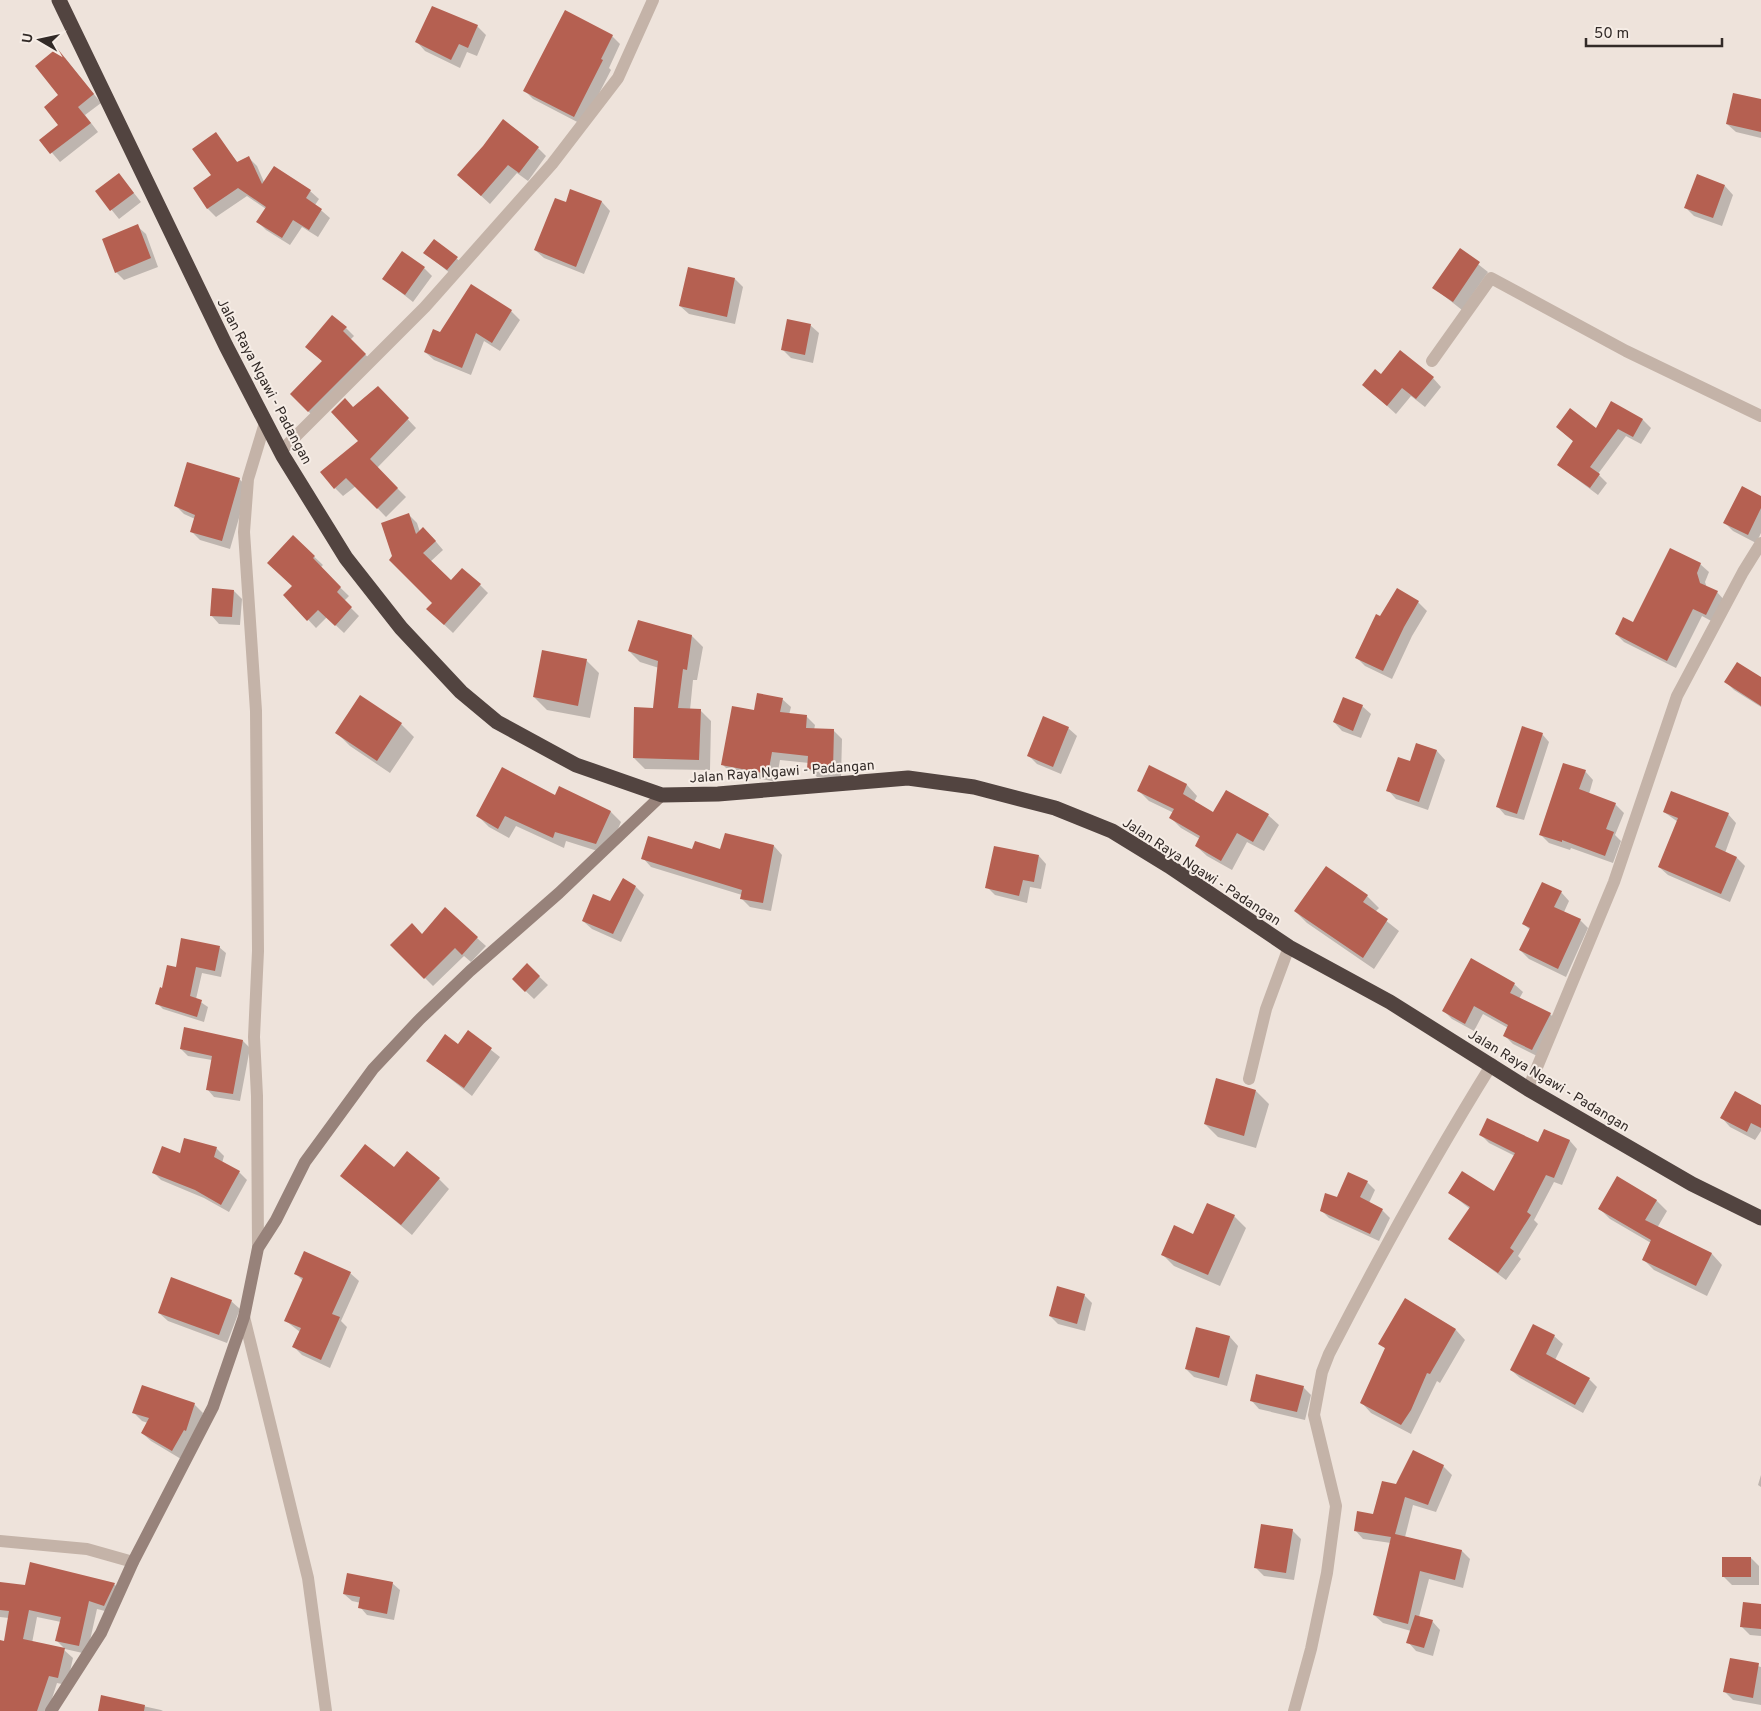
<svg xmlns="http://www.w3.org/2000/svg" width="1761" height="1711" font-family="Overpass,sans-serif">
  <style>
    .shadow { fill: #0003 }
    .building { fill: #b56051 }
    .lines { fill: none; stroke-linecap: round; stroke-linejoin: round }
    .street { stroke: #c4b3a8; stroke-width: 12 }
    .secondary { stroke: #97827a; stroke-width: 12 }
    .highway { stroke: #524440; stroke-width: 15 }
    .labels { text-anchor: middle; stroke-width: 4; stroke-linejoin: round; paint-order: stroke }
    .street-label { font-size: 14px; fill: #322a27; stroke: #f6ede6 }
  </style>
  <rect width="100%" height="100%" fill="#eee3db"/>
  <path class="shadow" d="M477,26l9,9 -9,21 -10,-4 -7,16 -35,-17 -8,-9z
    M612,36l8,8 -11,24 2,2 -28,55 -50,-26 -8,-8z
    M65,58l36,45 -16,12 13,17 -38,30 -19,-22 19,-15v-30z
    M1761,100v38l-25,-6 -9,-8z
    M215,134l23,29 11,-5 8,8 7,16 46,9 9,8 -4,6 15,13 -12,19 -16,-10 -12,18 -24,-15 -8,-8 8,-13 -19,-13 -31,21 -8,-8 -14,-21 19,-13z
    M538,148l8,8 -18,25 -11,-8 -27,31 -23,-21z
    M119,174l22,28 -22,17 -22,-27z
    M1725,186l8,9 -11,31 -28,-10 -8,-8z
    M571,191l31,11 8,9 -26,63 -40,-16 -9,-8 31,-46z
    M137,226l9,8 12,33 -34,13 -8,-8z
    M434,241l32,25 -10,12 -31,-25z
    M1460,250l28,22 -26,38 -28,-22z
    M424,268l8,8 -19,26 -29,-23z
    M735,279l8,8 -8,37 -46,-10 -9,-8z
    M471,286l40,25 9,9 -20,31 -16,-10 -13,34 -37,-15 -9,-8 16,-19z
    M810,325l9,8 -6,30 -22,-5 -8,-8z
    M346,328l8,8 -4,4 24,23 -57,57 -26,-26 32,-32 -16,-15z
    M1381,376l52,2 8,9 -16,20 -14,-11 -15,18 -23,-21z
    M386,396l30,32 -39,40 29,29 -20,20 -30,-31 -13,10 -8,-8 25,-47 -6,-32z
    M1612,403l31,17 8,8 -10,16 -15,-8 -28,38 9,9 -9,12 -40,-30 16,-23 -17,-15 40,3z
    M239,479l9,8 -18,62 -30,-9 -8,-8 3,-13 -11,-5 -8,-8z
    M1761,498v35l-5,10 -23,-12 -8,-8z
    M409,515l8,8 3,9 12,5 11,13 -13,12 21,20 29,3 8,8 -35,40 -17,-16z
    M293,537l30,28 -3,3 29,28 -5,5 15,15 -15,17 -17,-16 -11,11 -31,-33 9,-9z
    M1700,564l9,8 -4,10 2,6 10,4 8,9 -10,22 -13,-7 -26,52 -52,-26 -8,-8 17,-10z
    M1397,590l21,12 9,9 -15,25 -20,43 -27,-13 -8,-8z
    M234,591l8,8 -2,26 -21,-1 -8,-9z
    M692,636l11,11 -6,33h-4l-3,30h10l11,11 -1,49 -65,-1 -11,-11 20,-49 5,-41 -19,-6 -11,-11z
    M586,660l13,13 -9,45 -43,-8 -13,-13z
    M1761,678v29l-27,-17 -8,-8z
    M782,699l9,8 -2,8 18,2 8,8 -1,5 20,1 8,8 -1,39 -24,-1 -8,-8v-6l-29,-3 -4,22 -46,-10 -8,-8 33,-52z
    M1362,706l9,8 -10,24 -19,-7 -8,-9z
    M401,724l13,13 -24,36 -40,-27 -13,-13z
    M1068,728l9,8 -16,38 -24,-10 -8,-8z
    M1542,734l7,8 -25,78 -19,-5 -7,-8z
    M1417,745l20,6 8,9 -17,50 -32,-11 -8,-9 23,-27z
    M1149,767l38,18 10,11 -3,6 20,12 54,1 11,10 -15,26 -17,-9 -15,28 -25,-14 -11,-10 4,-7 -19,-11 -10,-10 3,-5 -25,-12 -11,-11z
    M1585,771l8,9 -4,14 26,10 9,9 -9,22 6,6 -8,22 -42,-15 -1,2 -21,-7 -9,-9z
    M555,796l56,16 10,10 -14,32 -41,-13 -2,7 -48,-22 -7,12 -20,-11 -11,-11z
    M1664,812l64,2 8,9 -11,30 12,5 8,8 -15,36 -62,-27 -9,-8 19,-45z
    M774,846l8,9 -11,56 -21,-4 -9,-9 1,-3 -91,-28 -8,-9 50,-7z
    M1039,856l7,8 -5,25 -11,-2 -3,16 -32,-8 -8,-8z
    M1326,867l41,29 12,12 -4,4 24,19 -25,38 -67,-46 -12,-12z
    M636,887l8,8 -23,47 -29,-13 -9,-8z
    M1561,892l8,9 -5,11 16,8 8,8 -22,49 -37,-18 -9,-9 10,-20 -6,-6z
    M422,935l55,3 9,8 -15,16 -7,-6 -31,30 -41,-41z
    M219,947l7,6 -5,24 -19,-4 -6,26 12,8 -4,15 -41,-13 -6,-6 20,-34z
    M527,965l21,20 -14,14 -21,-20z
    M1514,984l9,8 -4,7 31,15 8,8 -17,36 -28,-14 -9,-9 4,-7 -25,-14 -9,17 -22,-12 -8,-8z
    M468,1032l32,25 -28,39 -44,-35 31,-15z
    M243,1041l7,7 -10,53 -26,-4 -6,-7 4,-30 -24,-4 -7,-7z
    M1256,1091l13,13 -13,44 -38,-11 -13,-13z
    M1761,1106v25l-6,9 -25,-13 -8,-9z
    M1545,1130l25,11 7,8 -15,36 -8,-3 -20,38 4,4 -20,32 3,3 -15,21 -56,-42 20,-29 -20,-16h44l21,-37 -26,-13 -8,-8 58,9z
    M216,1148l8,8 -2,7 17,9 8,8 -18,32 -25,-14 -43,-18 -8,-8 28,-18z
    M394,1169l45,10 10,10 -37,46 -70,-59z
    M1367,1182l8,8 -6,13 13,7 8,8 -11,23 -50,-23 -8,-8z
    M1656,1200l11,11 -10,17 55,26 10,11 -15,31 -53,-26 -11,-11 8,-16 -41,-24 -10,-10z
    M1234,1216l12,12 -26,58 -46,-20 -12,-12 32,-18z
    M295,1273h55l9,8 -18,40 6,6 -17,41 -28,-13 -8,-8 6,-15 -14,-11 17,-40z
    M1084,1295l8,8 -7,28 -27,-7 -8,-8z
    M1406,1300l50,30 9,10 -25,43 -3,-2 -26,53 -40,-21 -9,-10 24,-54 -6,-5z
    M231,1301l9,8 -13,34 -59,-22 -9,-8z
    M1197,1328l33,9 8,9 -11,40 -33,-9 -8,-8z
    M1554,1336l9,8 -8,16 34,19 8,8 -14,26 -63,-35 -9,-8z
    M1303,1387l8,8 -6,25 -46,-11 -8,-9z
    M194,1404l9,9 -9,26 -13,20 -30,-18 -9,-8 6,-10 -6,-2 -8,-8z
    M1443,1466l9,9 -16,37 -23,-7 -8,32 57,14 8,8 -7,29 -34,-9 -10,38 13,4 8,9 -7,26 -17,-5 -8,-9 3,-11 -28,-8 -9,-8 17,-72 -28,-4 -8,-9 19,-15 23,-29z
    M1761,1475v12l-3,-2z
    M1292,1530l9,9 -7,41 -30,-4 -9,-9z
    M1751,1558l8,8v19h-27l-9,-9z
    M0,1583l26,4 88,-3 8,8 -9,21 -16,-4 -10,45 -22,-5 -8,-8 4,-19 -24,-5 -5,26 32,7 9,8 -6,27 -10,-2 -9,28h-48v-70l5,1 4,-24 -9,-1z
    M392,1583l8,7 -6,30 -27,-5 -7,-8 1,-4 -9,-2 -8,-7z
    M1761,1605v31l-11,-1 -9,-9z
    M1731,1659l30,8v38l-28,-5 -8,-8z
    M102,1697l59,13 2,1h-64z"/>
  <path class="building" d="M432,6l46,19 -10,23 -9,-4 -8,16 -36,-18z
    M565,10l48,25 -12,24 2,1 -29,57 -51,-26z
    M57,48l37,46 -16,13 13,16 -41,31 -11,-14 19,-15 -14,-18 14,-12 -23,-29z
    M1733,93l28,6v33l-35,-8z
    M503,119l36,28 -20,26 -11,-8 -27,31 -24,-21 26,-29z
    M216,132l21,30 12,-6 13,28 12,-18 37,24 -5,8 16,11 -13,21 -16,-10 -11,18 -26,-16 10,-15 -28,-19 -31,21 -14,-21 18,-13 -19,-26z
    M119,173l15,20 -24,18 -15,-20z
    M1697,174l28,11 -12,33 -29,-10z
    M570,189l32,12 -26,66 -42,-17 21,-52 11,4z
    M138,224l13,34 -36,15 -13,-34z
    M434,239l24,18 -11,13 -24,-17z
    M1460,248l20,14 -27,40 -21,-14z
    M402,251l23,16 -20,28 -23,-16z
    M688,267l47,11 -8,39 -48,-11z
    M471,284l41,26 -20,33 -16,-10 -14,35 -38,-16 9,-23 7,3z
    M332,315l15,12 -4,4 23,23 -58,58 -18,-18 32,-33 -17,-14z
    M787,319l24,5 -6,31 -24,-5z
    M1400,350l34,27 -18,22 -14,-11 -15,18 -25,-21 13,-16 6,5z
    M378,386l31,32 -39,41 28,29 -21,21 -31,-31 -12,11 -14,-17 38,-31 -27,-29 14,-14 8,9z
    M1611,401l32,18 -10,18 -15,-8 -28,38 10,7 -10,14 -33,-23 16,-24 -17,-14 14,-19 26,20z
    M187,462l53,16 -18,63 -32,-9 5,-17 -21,-9z
    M1742,486l19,10v12l-13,27 -25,-12z
    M409,513l7,21 7,-7 13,14 -13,12 28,27 11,-12 19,16 -37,41 -18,-16 6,-6 -43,-43 3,-4 -11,-33z
    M293,535l22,21 -2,2 28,29 -4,5 15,15 -17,19 -17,-16 -11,11 -24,-26 9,-9 -25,-23z
    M1670,548l31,15 -4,10 3,10 18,8 -12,24 -13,-6 -26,52 -52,-27 8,-17 10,5z
    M212,588l22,2 -2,27 -22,-1z
    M1397,588l22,13 -15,26 -21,44 -28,-13 21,-44 4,2z
    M638,620l54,15 -5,35 -4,-1 -5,39 23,1 -2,51 -66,-2 1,-51 19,1 5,-47 -30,-10z
    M542,650l45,9 -9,47 -45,-9z
    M1737,662l24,15v29l-37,-24z
    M757,693l26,5 -3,14 27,3 -1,13 28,1 -1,41 -26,-1 1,-13 -36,-4 -4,22 -47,-9 11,-59 22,4z
    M360,695l42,28 -25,38 -42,-28z
    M1343,697l20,8 -10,26 -20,-9z
    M1043,716l26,11 -16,40 -26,-11z
    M1522,726l21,7 -26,81 -21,-7z
    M1416,743l21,7 -18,52 -33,-11 12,-34 12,4z
    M1563,763l23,7 -7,19 37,14 -10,26 8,3 -9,24 -43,-16v2l-23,-7z
    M1149,765l38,19 -4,10 30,18 13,-22 43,24 -16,28 -16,-9 -16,28 -26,-15 5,-10 -31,-18 5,-9 -37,-18z
    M502,767l53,28 4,-9 52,25 -15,33 -41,-12 -2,6 -48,-22 -7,13 -22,-13z
    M1671,791l58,22 -14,34 22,10 -16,37 -63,-27 20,-49 -15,-6z
    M725,833l49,12 -11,58 -23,-4 2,-9 -101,-31 7,-23 44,13 3,-8 25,8z
    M994,846l45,9 -5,27 -11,-2 -4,16 -34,-8z
    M1326,866l42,29 -5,7 25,17 -25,39 -69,-47z
    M623,878l13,8 -23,48 -31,-13 11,-27 17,7z
    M1542,882l20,9 -8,16 27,12 -23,50 -39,-19 11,-22 -8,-4z
    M445,907l33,30 -16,18 -7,-7 -31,31 -34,-34 22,-22 10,11z
    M181,938l39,8 -5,25 -19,-4 -6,29 12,4 -5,17 -42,-13 5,-17 2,1 5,-23 9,2z
    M1471,958l44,25 -5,10 41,20 -19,37 -29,-14 5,-11 -34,-19 -9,18 -23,-13z
    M527,963l13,13 -15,16 -13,-13z
    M184,1027l59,13 -10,54 -27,-4 6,-34 -32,-7z
    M468,1030l24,18 -28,40 -38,-27 19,-27 13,10z
    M1216,1078l40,12 -12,46 -40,-12z
    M1735,1091l26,14v23l-10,-5 -4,9 -27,-14z
    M1487,1118l51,24 6,-13 26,11 -16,38 -8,-3 -19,37 4,3 -21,33 4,3 -16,22 -50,-34 22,-32 -22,-14 14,-22 32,20 21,-38 -36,-18z
    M184,1138l33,9 -3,10 26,14 -19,34 -26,-15 -43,-17 10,-27 18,7z
    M365,1144l29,23 13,-16 33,27 -39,47 -61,-49z
    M1348,1172l20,9 -8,16 23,12 -13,25 -50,-23 5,-18 12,4z
    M1617,1176l40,24 -12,20 67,33 -16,33 -54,-26 9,-20 -53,-31z
    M1207,1203l28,12 -27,60 -47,-20 13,-30 19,9z
    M304,1251l47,21 -19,42 8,3 -19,43 -29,-13 9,-19 -17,-7 19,-43 -9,-4z
    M171,1277l61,23 -13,35 -61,-22z
    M1057,1286l28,8 -8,30 -28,-8z
    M1405,1298l51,31 -26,45 -3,-1 -16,37 -10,15 -41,-22 25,-55 -7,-4z
    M1533,1324l22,11 -9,19 44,24 -15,27 -65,-35z
    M1196,1327l34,9 -11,42 -34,-9z
    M1256,1374l48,12 -7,26 -47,-11z
    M142,1385l53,18 -9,28 -2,-1 -12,21 -31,-18 8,-15 -17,-5z
    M1413,1450l31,15 -16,40 -23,-8 -10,37 67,16 -7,30 -35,-9 -12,53 -35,-9 18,-78 -37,-6 3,-20 16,3 9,-33 14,3z
    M1261,1524l32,5 -7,44 -32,-5z
    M1722,1557h29v20h-29z
    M30,1562l85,21 -11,23 -15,-5 -10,45 -24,-5 6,-24 -32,-7 -6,29 42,9 -7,30 -9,-2 -12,35h-37v-71l4,1 5,-30 -9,-1v-28l25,3z
    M347,1573l46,9 -6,32 -29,-6 2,-11 -17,-3z
    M1743,1602l18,2v25l-21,-2z
    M1415,1615l18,5 -9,28 -18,-5z
    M1730,1658l29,5 -6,35 -30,-6z
    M101,1695l44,10 -1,6h-46z"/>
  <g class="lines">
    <path class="street" d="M1432,361l59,-83 135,73 135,65
      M281,451l144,-144 127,-143 66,-86 35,-78
      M1249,1079l17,-70 23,-62
      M1528,1089l86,-207 63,-186 66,-124 18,-29
      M258,1248l-1,-152 -3,-59 4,-86 -2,-240 -12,-179 4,-53 17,-56
      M244,1317l64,261 18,133
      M0,1541l87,8 46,13
      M1294,1711l17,-62 16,-76 9,-67 -22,-91 8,-43 7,-18c51,-99 104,-195 163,-290"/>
    <path class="secondary" d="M51,1711l50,-78 32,-71 80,-155 31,-90 14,-69 18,-28 29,-58 68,-93 47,-50 50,-48 89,-78 103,-98"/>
    <path class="highway" d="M59,0l167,346 57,110 63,102 55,70 60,64 36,30 79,43 86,30 56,-1 190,-16 66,9 81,21 57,23 57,35 120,81 101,55 138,87 164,95 69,34"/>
  </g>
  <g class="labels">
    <g class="street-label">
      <text transform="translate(265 381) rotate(62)" y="5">Jalan Raya Ngawi - Padangan</text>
      <text transform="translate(782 771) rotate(-4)" y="5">Jalan Raya Ngawi - Padangan</text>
      <text transform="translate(1202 871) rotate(33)" y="5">Jalan Raya Ngawi - Padangan</text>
      <text transform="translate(1549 1080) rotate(31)" y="5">Jalan Raya Ngawi - Padangan</text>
    </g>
  </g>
  <g transform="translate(40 40) rotate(279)" stroke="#f6ede6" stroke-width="4" paint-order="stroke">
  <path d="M0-4L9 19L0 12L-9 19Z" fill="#322a27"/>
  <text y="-8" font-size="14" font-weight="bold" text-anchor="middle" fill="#322a27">U</text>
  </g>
  <path d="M1586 38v8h136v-8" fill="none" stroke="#322a27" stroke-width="2.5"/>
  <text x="1594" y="38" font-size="15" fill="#322a27" stroke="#f6ede6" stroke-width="4" paint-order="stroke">50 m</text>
</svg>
